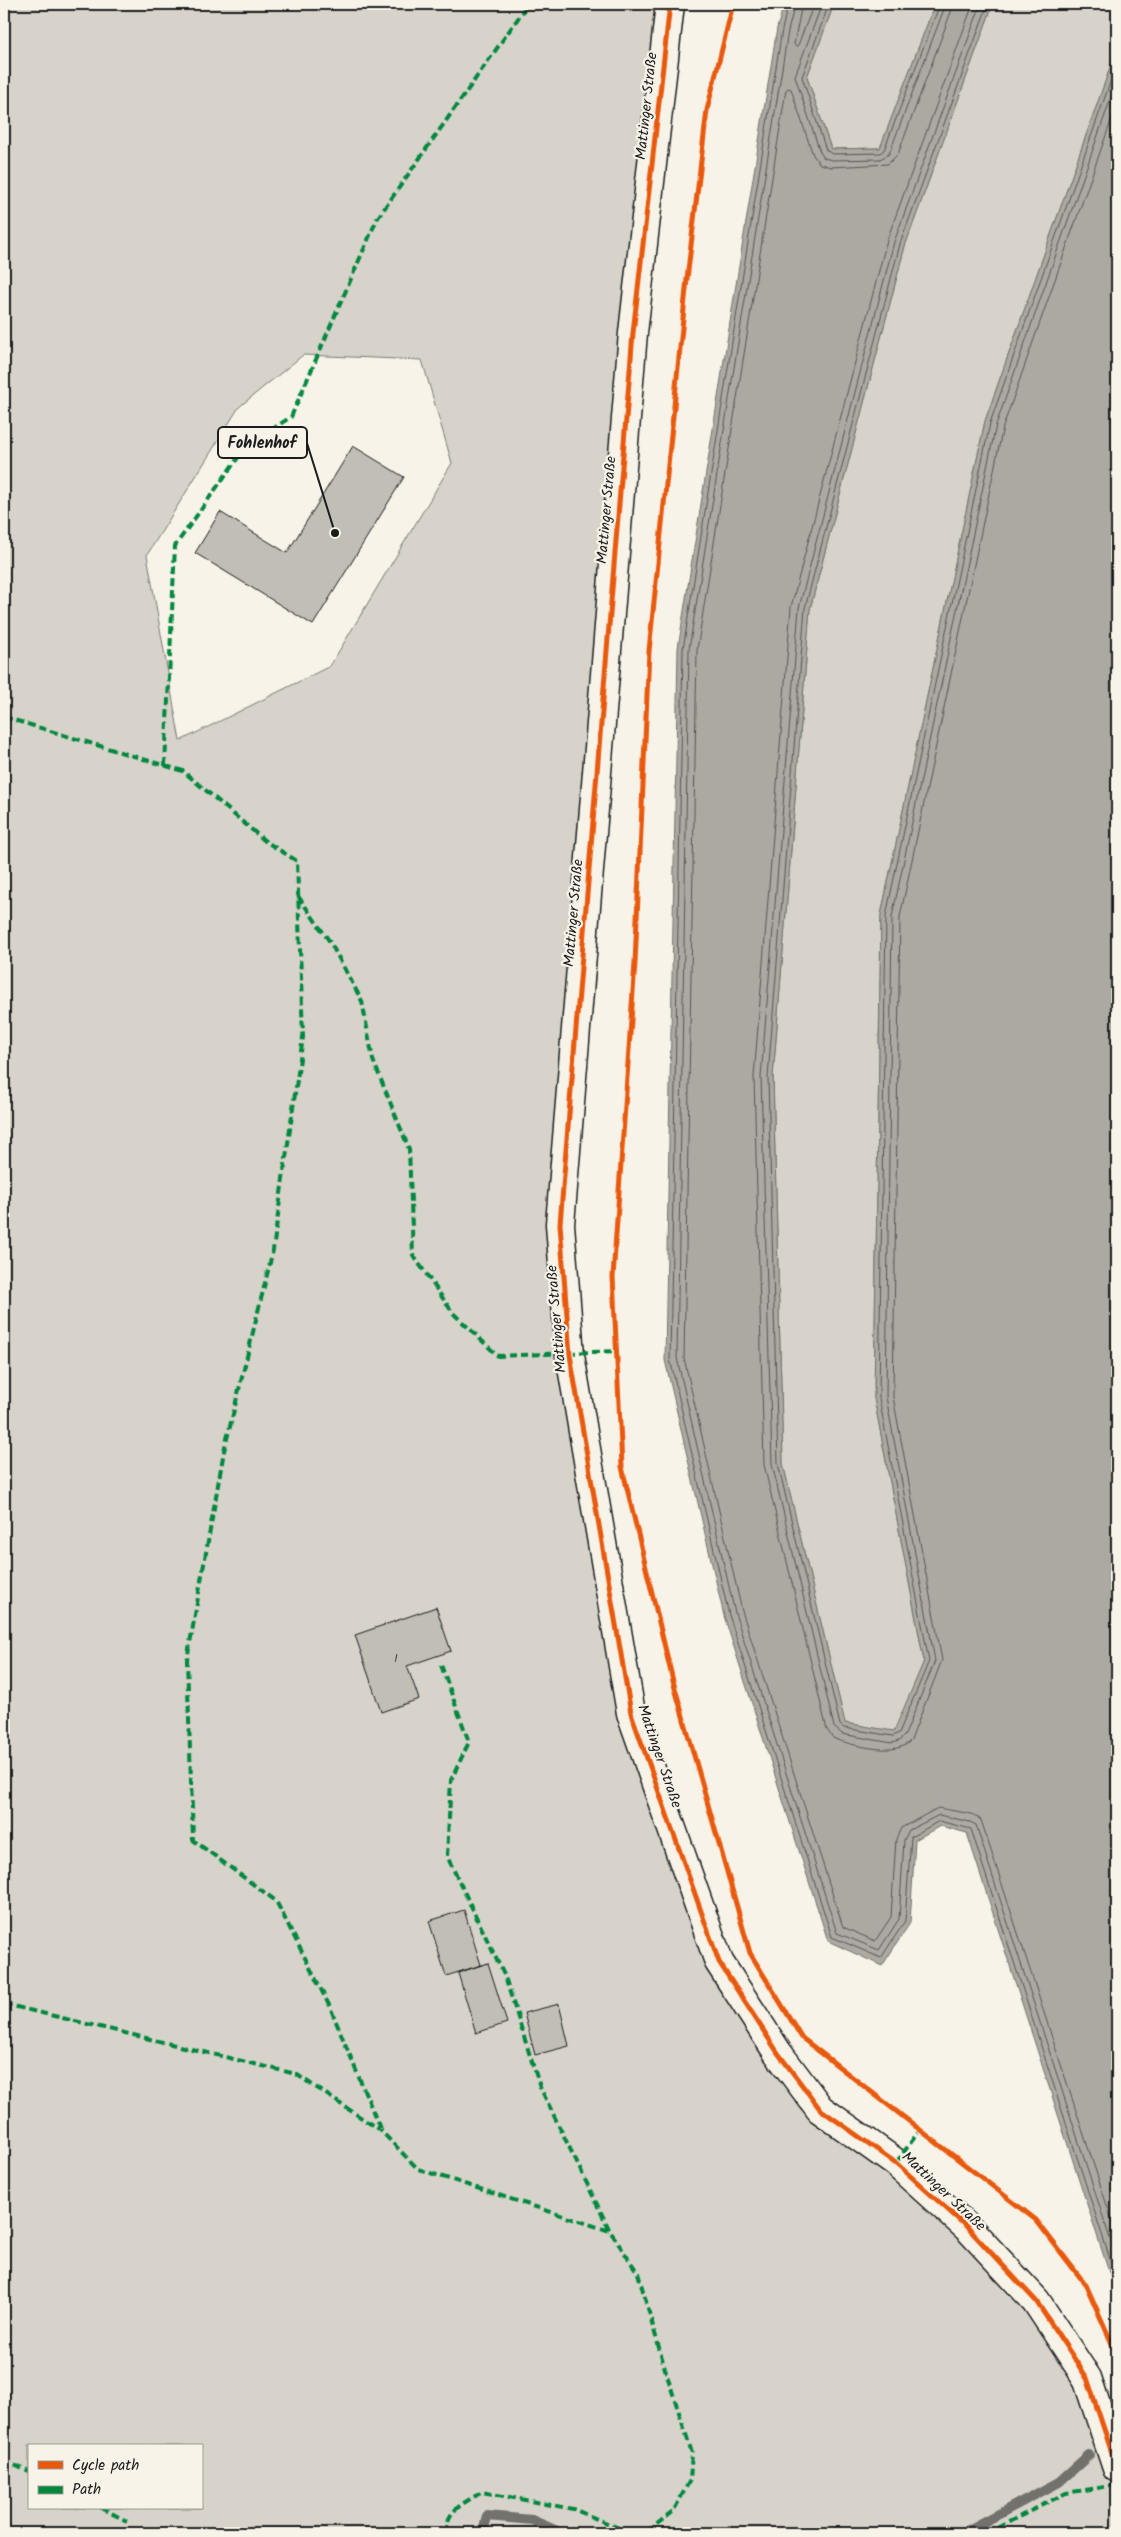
<svg xmlns="http://www.w3.org/2000/svg" width="1121" height="2537" font-family="Kalam,sans-serif">
  <style>
    .green { fill: #d7d3cb; stroke: #7a7874; fill-rule: evenodd }
    .water { fill: #aca9a2; stroke: #72716c }
    .lines { fill: none; stroke-linecap: round; stroke-linejoin: round }
    .shore { stroke: #565452; stroke-width: 1 }
    .stream { stroke: #72716c; stroke-width: 10 }
    .building { fill: #c0beb5; stroke: #1c1c1c }
    .tertiary-casing { stroke: #1c1c1c; stroke-width: 31 }
    .tertiary { stroke: #f7f3e8; stroke-width: 28 }
    .quiet { stroke: #00873e; stroke-width: 4; stroke-dasharray: 8 4; stroke-linecap: butt }
    .cycleway-casing { stroke: #f7f3e8; stroke-width: 8 }
    .cycleway { stroke: #e8590c; stroke-width: 5 }
    .labels { text-anchor: middle; stroke-width: 4.5; stroke-linejoin: round; paint-order: stroke }
    .number-label { font-size: 12px; fill: #454442 }
    .street-label { font-size: 15px; fill: #1c1c1c; stroke: #f7f3e8 }
    .leader { fill: none; stroke: #1c1c1c; stroke-width: 2 }
    .callout-dot { fill: #1c1c1c; stroke: #f7f3e8; stroke-width: 2 }
    .callout { fill: #f7f3e8; stroke: #1c1c1c; stroke-width: 2 }
    .callout-label { font-size: 16px; text-anchor: middle; font-weight: bold; fill: #1c1c1c }
  </style>
  <rect width="100%" height="100%" fill="#f7f3e8"/>
  <filter id="ink" filterUnits="userSpaceOnUse"><feTurbulence type="fractalNoise" baseFrequency=".02" numOctaves="2"/><feDisplacementMap in="SourceGraphic" scale="10" xChannelSelector="R" yChannelSelector="G"/><feConvolveMatrix kernelMatrix="1 2 1 2 8 2 1 2 1" color-interpolation-filters="sRGB"/></filter>
  <g filter="url(#ink)">
    <path class="green" d="M4,4h666l-110,1220 71,488 88,250 59,91 258,248 81,167v65h-1113zM303,355l119,5 30,103 -122,203 -150,75 -33,-186 92,-148zM29,2446h172v62h-172z
      M834,4h101l-55,144 -49,1 -24,-72z
      M993,4h124v44l-132,373 -104,494 -7,483 50,263 -29,71 -50,-9 -62,-259 -10,-387 37,-468 95,-363z"/>
    <path class="water" d="M784,4h50l-27,73 24,72 49,-1 55,-144h58l-88,242 -95,363 -37,468 10,387 62,259 49,8 30,-70 -50,-263 7,-483 104,-494 132,-373v2249l-150,-464 -27,-7 -25,14 -5,83 -28,43 -54,-25 -104,-325 -59,-256 13,-712 99,-620z"/>
    <g class="lines">
      <path class="shore" d="M788,4l-6,26 -99,619 -13,710 59,256 103,322 49,21 24,-37 6,-84 28,-16 32,8 146,452
        M795,4l-7,27 -99,618 -12,709 58,255 102,320 42,17 20,-31 5,-79 5,-10 30,-15 31,7 6,3 141,435
        M802,4l-8,40 2,3 2,-2 16,-41
        M822,4l-27,72 25,76 4,6 8,2 48,-1 9,-5 57,-150
        M829,4l-27,73 24,73 6,4 48,-1 4,-3 56,-146
        M954,4l-56,150 -10,10 -57,3 -11,-3 -7,-9 -22,-66 -3,-1 -2,2 -89,560 -13,708 58,253 101,316 32,14 16,-24 5,-78 5,-11 37,-20 34,6 9,6 136,416
        M973,4l-86,236 -96,367 -37,470 10,388 63,265 6,8 7,3c18,5 58,16 71,-1l31,-80 -49,-263 7,-480 103,-490 114,-323
        M981,4l-87,238 -95,366 -38,469 11,387 62,263 8,7 50,9 7,-2 6,-6 30,-74 -49,-264 6,-480 104,-492 121,-344
        M988,4l-88,240 -95,364 -37,469 10,387 62,261 4,3 49,8 6,-3 30,-72 -50,-263 7,-482 104,-493 127,-360"/>
      <path class="stream" d="M483,2533l4,-17 45,4 30,13
        M963,2533l96,-51 30,-27"/>
    </g>
    <path class="building" d="M353,446l51,31 -91,148 -118,-72 25,-41 67,41z
      M436,1607l15,44 -44,15 12,33 -38,13 -26,-77z
      M464,1910l17,55 -35,11 -17,-55z
      M488,1963l19,60 -31,10 -18,-60z
      M559,2004l10,42 -34,9 -11,-42z"/>
    <g class="lines">
      <g class="tertiary-casing">
        <path id="tertiary" d="M670,4l-37,329 -73,891 10,131 61,358 88,249 59,91 42,56 76,54 73,66 67,72 51,77 30,90"/>
      </g>
      <use href="#tertiary" class="tertiary"/>
      <path class="quiet" d="M4,717l179,54 82,70 32,20 6,176 -30,213 -49,201 -37,209 6,180 83,61 54,106 51,124
        M165,766l10,-220 72,-101 44,-28 86,-198 151,-215
        M298,896l32,46 32,59 11,59 36,89 4,106 40,58 45,43 119,-5
        M441,1665l28,77 -18,38 -4,76 58,121 35,110 70,144 28,42 27,96 27,84 -2,27 -17,32 -28,21
        M4,2004l292,70 85,57 37,38 192,62
        M896,2163l23,-32
        M4,2460l25,12
        M101,2508l26,13
        M448,2533c-5,-22 18,-31 34,-41l91,17 58,24
        M987,2533l79,-40 51,-8"/>
      <g class="cycleway-casing">
        <path id="cycleway" d="M670,4l-37,329 -73,891 10,131 61,358 88,249 59,91 42,56 76,54 73,66 67,72 51,77 30,90
          M733,4l-26,106 -20,169 -38,372 -14,312 -22,314 9,190 51,214 77,272 52,85 234,182 50,65 31,70"/>
      </g>
      <use href="#cycleway" class="cycleway"/>
    </g>
  </g>
  <g class="labels">
    <g class="number-label">
      <text x="396" y="1662">1</text>
    </g>
    <g class="street-label">
      <text transform="translate(646 106) rotate(-84)" y="5">Mattinger Straße</text>
      <text transform="translate(606 510) rotate(-85)" y="5">Mattinger Straße</text>
      <text transform="translate(573 913) rotate(-85)" y="5">Mattinger Straße</text>
      <text transform="translate(556 1319) rotate(-95)" y="5">Mattinger Straße</text>
      <text transform="translate(660 1756) rotate(71)" y="5">Mattinger Straße</text>
      <text transform="translate(944 2191) rotate(43)" y="5">Mattinger Straße</text>
    </g>
  </g>
  <path class="leader" d="M335 533L307 443"/>
  <circle class="callout-dot" cx="335" cy="533" r="5"/>
  <rect class="callout" x="218" y="427" width="89" height="31" rx="5"/>
  <g class="callout-label">
    <text x="262" y="448">Fohlenhof</text>
  </g>
  <rect width="1121" height="2537" fill="none" stroke="#f7f3e8" stroke-width="20"/>
  <rect x="10" y="10" width="1101" height="2517" fill="none" stroke="#1c1c1c" stroke-width="2" filter="url(#ink)"/>
  <rect x="28" y="2444" width="175" height="65" fill="#f7f3e8" stroke="#9f9d96"/>
  <rect x="38" y="2461" width="25" height="8" fill="#e8590c" stroke="#9f9d96"/>
  <text x="72" y="2470" font-size="15" fill="#1c1c1c">Cycle path</text>
  <rect x="38" y="2486" width="25" height="8" fill="#00873e" stroke="#9f9d96"/>
  <text x="72" y="2494" font-size="15" fill="#1c1c1c">Path</text>
</svg>
